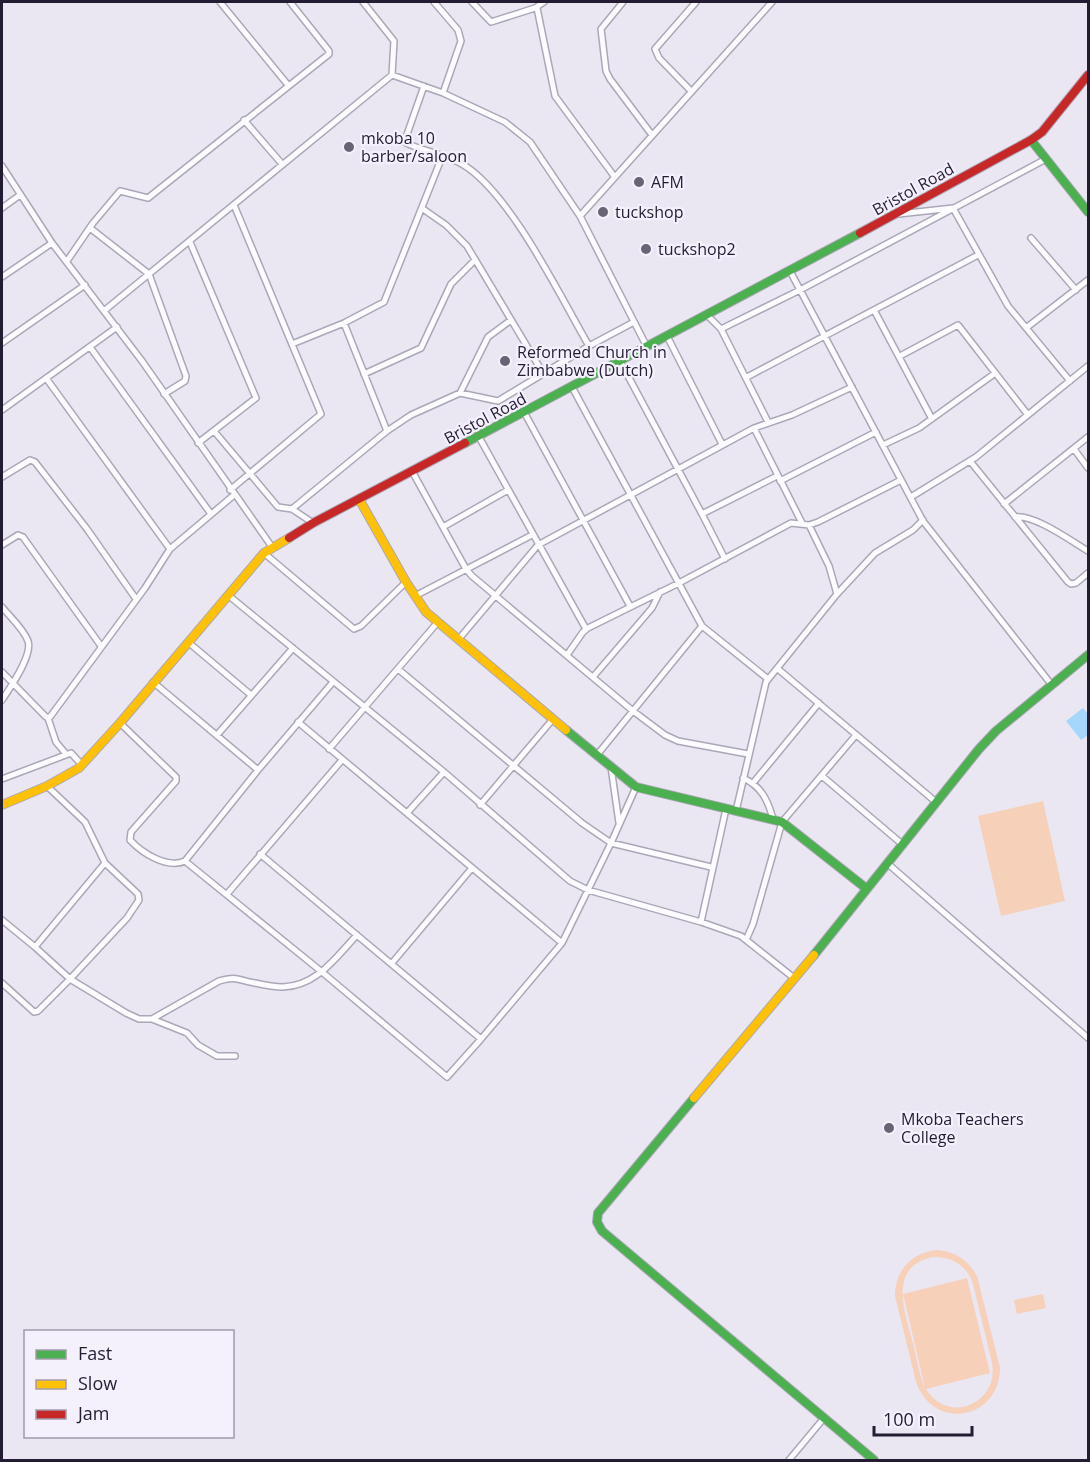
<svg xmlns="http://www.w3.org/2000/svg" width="1090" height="1462" font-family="'Open Sans',sans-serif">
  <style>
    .green { fill: #f6d0b8; fill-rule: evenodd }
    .water { fill: #a5d6fb }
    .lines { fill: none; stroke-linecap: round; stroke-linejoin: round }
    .street-casing { stroke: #aca7b7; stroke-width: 8 }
    .fast-casing { stroke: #aca7b7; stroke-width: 10 }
    .slow-casing { stroke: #aca7b7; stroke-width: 10 }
    .jam-casing { stroke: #aca7b7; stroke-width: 10 }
    .street { stroke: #fcfbfd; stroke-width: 5 }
    .fast { stroke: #4caf50; stroke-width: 8 }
    .slow { stroke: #ffc107; stroke-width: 8 }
    .jam { stroke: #c62828; stroke-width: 8 }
    .poi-dot { fill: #696376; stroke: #f4f0fc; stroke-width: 2 }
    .labels { text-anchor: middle; stroke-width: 4.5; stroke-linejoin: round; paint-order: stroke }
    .poi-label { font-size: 16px; fill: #241c32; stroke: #f4f0fc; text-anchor: start }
    .street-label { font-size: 16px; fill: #241c32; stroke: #f4f0fc }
  </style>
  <rect width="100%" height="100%" fill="#eae7f3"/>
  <path class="green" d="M1043,801l22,100 -64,15 -23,-100z
    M938,1250c18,2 30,10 39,26l23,92c-1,53 -67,63 -84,14l-21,-86c0,-26 17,-44 43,-46zM932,1257c19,-1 35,8 41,27l19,79c7,41 -44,62 -66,26l64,-16 -23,-95 -64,16 22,94c-6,-13 -8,-30 -12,-45 -8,-31 -26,-75 19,-86z
    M1043,1294l3,14 -29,6 -3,-14z"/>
  <path class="water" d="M1083,708l5,6v21l-7,5 -15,-19z"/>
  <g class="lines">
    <g class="street-casing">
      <path id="street" d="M220,2l68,83
        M363,2l31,39 -2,34
        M434,2l24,28 3,11 -18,52
        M472,2l19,20 44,-14 9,-6
        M623,2l-22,27 5,42 4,8 42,56
        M537,8l18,88 59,80
        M424,86l-19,54 1,3c17,8 39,11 56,21 48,28 98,132 127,182
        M691,91l-32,-33 -4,-9 41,-47
        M244,120l38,44
        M2,166l50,77 90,118 130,186
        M2,208l18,-13
        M423,209l23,16 21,21 76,127
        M899,214l54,-6 55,98 62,75
        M580,216l192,-214
        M90,228l59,46 37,102 -1,5 -21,13
        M1031,238l45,52
        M190,242l66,156 -58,45
        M67,261l26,-38 27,-32 28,7 181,-144v-3l-39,-49
        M790,271l133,250 128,163
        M2,277l50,-34
        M105,310l287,-235 51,18 62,29 25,20 50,74 67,131
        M874,310l58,109
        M707,315l14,14 47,93
        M344,323l43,108
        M1026,328l62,-48
        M721,329l79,-39 246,-131
        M667,336l55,108
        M2,343l83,-58
        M292,344l52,-21 40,-21 58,-145
        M90,347l121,167
        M900,356l58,-31 70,90
        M620,361l82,153
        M364,374l57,-26 30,-64 24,-24
        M747,377l231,-122
        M46,378l124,171
        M572,387l130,239 66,53
        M460,393l38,8 91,-55 45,-24
        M2,410l115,-83
        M524,412l106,194
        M754,428l48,95
        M214,431l64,76 14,2 21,14
        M479,437l107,192
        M883,445l36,-17 75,-54
        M1074,449l14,19
        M970,461l98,121 3,2 5,-1 12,-10
        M412,471l54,98 6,7 161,135 32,24 13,6 70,13
        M2,477l28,-17 5,2 52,67 49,70
        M780,481l96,-49
        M230,490l91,-76 -87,-209
        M911,497l65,-40 112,-91
        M1004,504l84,-67
        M292,509l95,-78 24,-16 49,-22 28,-56 23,-17
        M1015,517c19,-3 56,24 73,34
        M809,525l20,41 8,28
        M443,527l65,-37
        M2,545l16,-10 5,2 78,109
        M264,553l90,76 7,-3 45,-44
        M725,559l-23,-45 75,-38
        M228,595l216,177 126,109 18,9 113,32 40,14 53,42
        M415,596l117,-61
        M2,607c8,10 21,21 26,34 5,14 -18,47 -26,59
        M458,640l80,-95 216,-117 38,-13 60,-28
        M188,642l63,53
        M567,655l16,-23 5,-4 91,-45 112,-60 18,2 9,-3 83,-42
        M398,669l184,154 29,20 100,24
        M778,669l158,133
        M2,672l44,45h4l95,-129 25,-39 64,-54
        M593,677l59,-69 8,-16
        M153,682l105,88
        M48,718l8,24 10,12
        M298,722l264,221
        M120,723l56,54v4l-45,51 -1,8c12,13 37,29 55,21l73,-91 75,-88
        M217,735l76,-87
        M329,749l108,-126
        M597,755l105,-129
        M611,767l8,56
        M822,776l80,68
        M743,778c18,8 25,22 30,41
        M2,779l69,-26 11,12
        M753,783l66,-80
        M480,805l73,-86
        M736,811l30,-129 71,-88 38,-41 38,-23 10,-10
        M407,813l37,-41
        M260,854l221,185
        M185,861l137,111 125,105 34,-38 81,-96 49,-100 25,-56
        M105,863l-70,84 35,32 56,34 13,6h13l67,-38c20,-6 19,0 36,2 9,2 19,4 28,4 34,-1 53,-30 74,-52
        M887,863l201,175
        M227,894l115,-134
        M2,920l33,27
        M701,922l25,-113
        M746,940l7,-16 29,-102 74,-87
        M392,963l80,-95
        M2,983l32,29 4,-1 32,-32 57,-61 12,-18 -1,-6 -33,-31 -20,-41 -38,-36
        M152,1019l35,14 11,12 19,11h18
        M789,1460l35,-42"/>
    </g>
    <g class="fast-casing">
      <path id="fast" d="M1031,140l57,72
        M465,443l395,-210
        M566,730l70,57 146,35 85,67
        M814,955l165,-206 17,-18 92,-76
        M694,1098l-96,115 -1,9 5,9 272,229"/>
    </g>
    <g class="slow-casing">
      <path id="slow" d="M359,499l47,83 20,30 140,118
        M2,805l45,-19 32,-18 41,-45 144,-170 25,-15
        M694,1098l120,-143"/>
    </g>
    <g class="jam-casing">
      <path id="jam" d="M860,233l171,-93 11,-8 46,-57
        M289,538l24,-15 152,-80"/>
    </g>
    <use href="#street" class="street"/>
    <use href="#fast" class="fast"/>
    <use href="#slow" class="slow"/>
    <use href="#jam" class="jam"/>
  </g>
  <g class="poi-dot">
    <circle cx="349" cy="147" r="6"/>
    <circle cx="639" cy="182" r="6"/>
    <circle cx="603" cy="212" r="6"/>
    <circle cx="646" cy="249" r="6"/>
    <circle cx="505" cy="361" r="6"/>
    <circle cx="889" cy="1128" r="6"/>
  </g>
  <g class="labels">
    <g class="poi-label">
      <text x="361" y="144">mkoba 10<tspan x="361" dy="18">barber/saloon</tspan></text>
      <text x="651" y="188">AFM</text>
      <text x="615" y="218">tuckshop</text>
      <text x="658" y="255">tuckshop2</text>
      <text x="517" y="358">Reformed Church in<tspan x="517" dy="18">Zimbabwe (Dutch)</tspan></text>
      <text x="901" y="1125">Mkoba Teachers<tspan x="901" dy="18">College</tspan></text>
    </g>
    <g class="street-label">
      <text transform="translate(913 189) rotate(-29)" y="6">Bristol Road</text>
      <text transform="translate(485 418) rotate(-28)" y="6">Bristol Road</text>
    </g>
  </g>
  <rect width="1090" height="1462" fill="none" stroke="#241c32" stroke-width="6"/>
  <rect x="24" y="1330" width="210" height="108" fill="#f4f0fc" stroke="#a19bab" stroke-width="1.5"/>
  <rect x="36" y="1350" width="30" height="9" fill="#4caf50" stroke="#a19bab" stroke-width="1.5"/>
  <text x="78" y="1360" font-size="18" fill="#241c32">Fast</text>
  <rect x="36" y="1380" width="30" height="9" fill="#ffc107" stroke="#a19bab" stroke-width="1.5"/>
  <text x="78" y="1390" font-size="18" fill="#241c32">Slow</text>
  <rect x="36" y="1410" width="30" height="9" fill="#c62828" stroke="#a19bab" stroke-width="1.5"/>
  <text x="78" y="1420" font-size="18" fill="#241c32">Jam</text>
  <path d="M874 1426v9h98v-9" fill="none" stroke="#241c32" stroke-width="3"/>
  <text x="883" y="1426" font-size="18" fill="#241c32" stroke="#f4f0fc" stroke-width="4.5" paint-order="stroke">100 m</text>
</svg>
